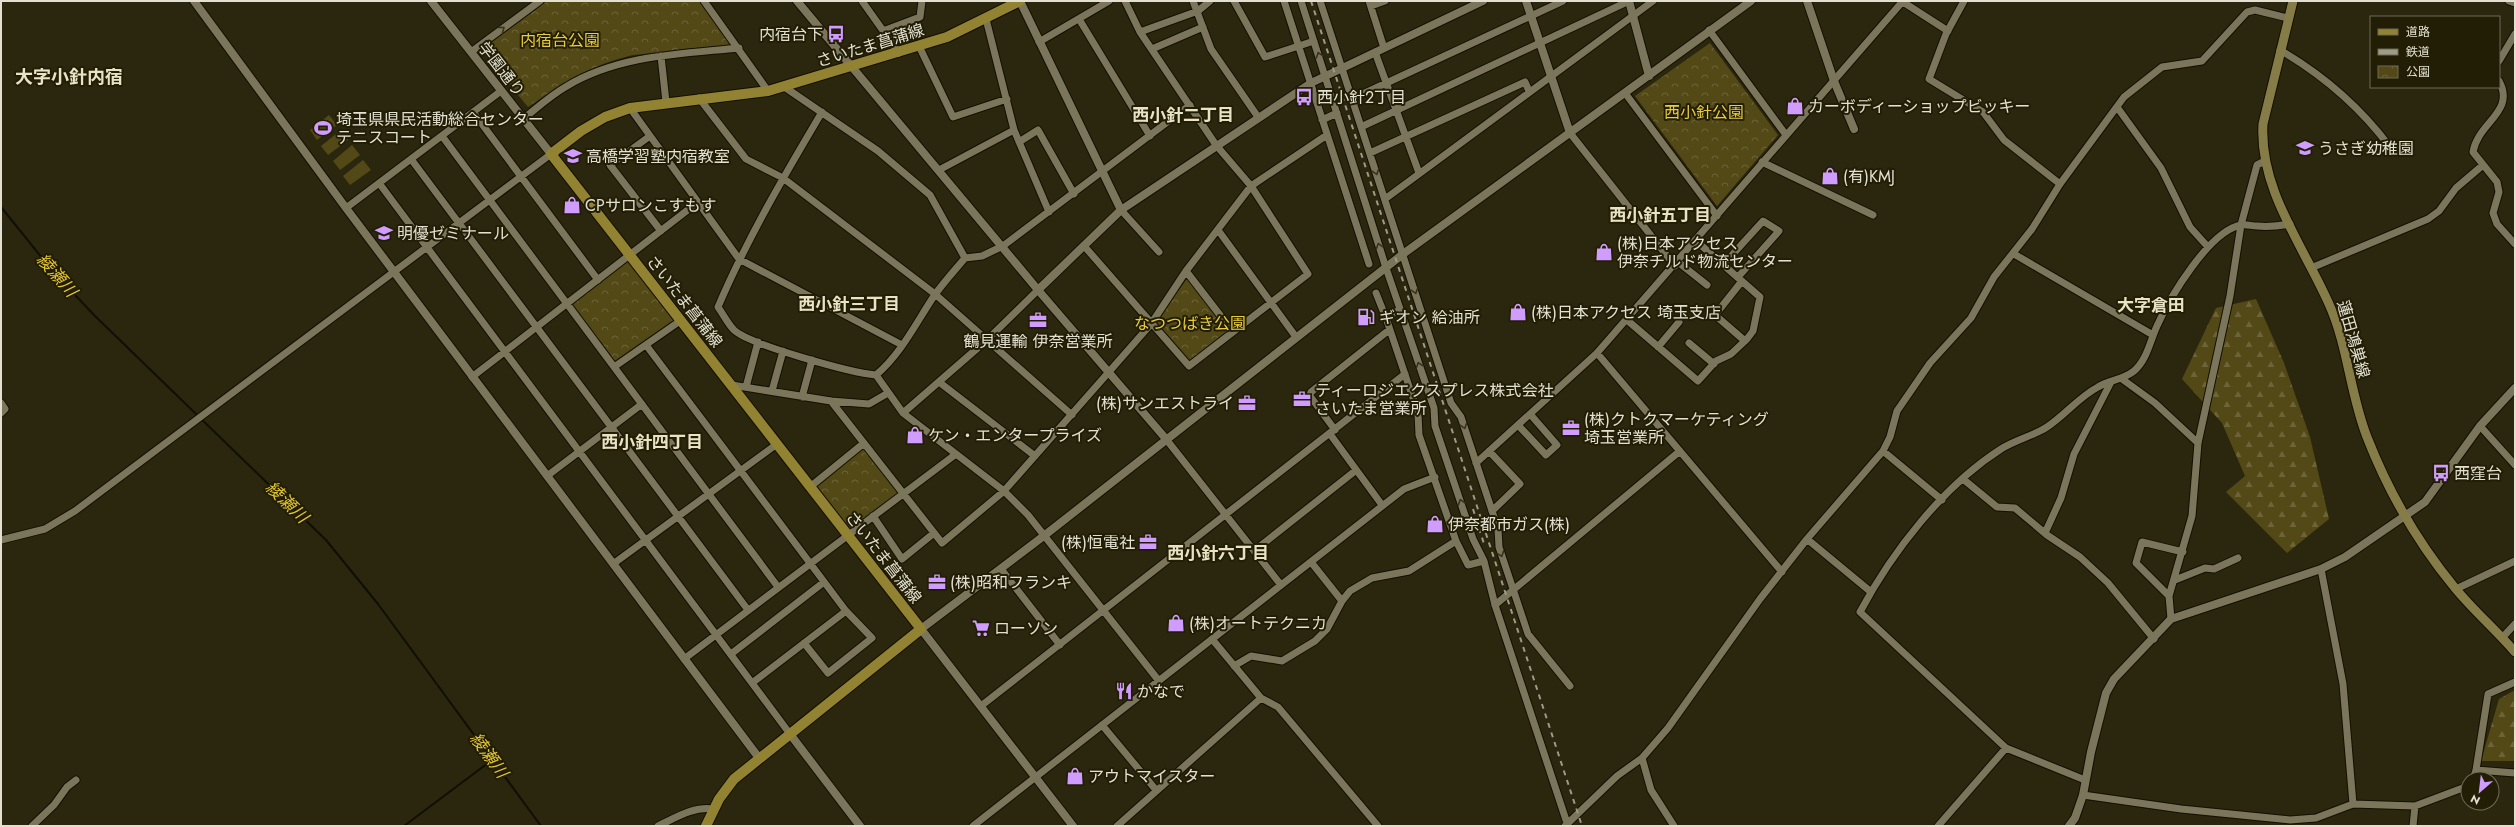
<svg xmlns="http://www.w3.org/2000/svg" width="2516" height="827" font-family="Jost,'Noto Sans JP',sans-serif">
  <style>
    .forest { fill: url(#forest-firs) }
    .park { fill: url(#park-crowns) }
    .pitch { fill: #534917 }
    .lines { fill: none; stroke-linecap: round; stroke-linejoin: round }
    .stream { stroke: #110e03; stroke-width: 2 }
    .minor-casing { stroke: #140f00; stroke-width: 9 }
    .tertiary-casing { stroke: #140f00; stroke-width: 10 }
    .secondary-casing { stroke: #140f00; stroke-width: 11 }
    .primary-casing { stroke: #140f00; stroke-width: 12 }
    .minor { stroke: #7a755b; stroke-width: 7 }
    .tertiary { stroke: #7a755b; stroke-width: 8 }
    .secondary { stroke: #867c47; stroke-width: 9 }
    .primary { stroke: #928333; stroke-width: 10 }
    .rail { stroke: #9f9b89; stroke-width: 2; stroke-dasharray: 5 5; stroke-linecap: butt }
    .oneway { stroke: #38331a }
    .labels { text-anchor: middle; stroke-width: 4; stroke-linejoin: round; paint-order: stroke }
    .poi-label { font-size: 16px; fill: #e3e0d1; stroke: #221d05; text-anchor: start }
    .park-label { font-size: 16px; fill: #e9cc3c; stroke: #221d05 }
    .street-label { font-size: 16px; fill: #e3e0d1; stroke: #221d05 }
    .neighbourhood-label { font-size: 17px; font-weight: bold; fill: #e9e3c6; stroke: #221d05 }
    .water-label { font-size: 17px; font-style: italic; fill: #e2c533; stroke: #221d05 }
    .quarter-label { font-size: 18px; font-weight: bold; fill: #e9e3c6; stroke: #221d05 }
  </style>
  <defs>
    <pattern id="forest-firs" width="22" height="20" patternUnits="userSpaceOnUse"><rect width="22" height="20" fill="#534917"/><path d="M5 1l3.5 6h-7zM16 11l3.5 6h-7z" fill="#6c6338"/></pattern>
    <pattern id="park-crowns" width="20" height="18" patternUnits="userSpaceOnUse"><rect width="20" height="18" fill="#534917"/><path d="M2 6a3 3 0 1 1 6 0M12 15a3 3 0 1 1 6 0" fill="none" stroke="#6c6338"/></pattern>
  </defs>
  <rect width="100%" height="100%" fill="#2b260e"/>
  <path class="forest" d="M2256,299l28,64 26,74 19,82 -42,34 -61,-61 19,-16 -23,-53 -40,-44 34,-71z
    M2515,690v71h-34l18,-62z"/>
  <path class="park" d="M547,1h153l31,42 -1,4 -97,8c-41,9 -71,29 -105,52l-47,-57z
    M1710,43l68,92 -61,71 -82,-110z
    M631,255l49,66 -66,46 -47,-63z
    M1189,279l39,50 -1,4 -36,28h-4l-31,-39 30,-42z
    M864,443l40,50 -56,42 -38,-48z"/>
  <path class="pitch" d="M329,115l8,10 -20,15 -7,-10z
    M341,130l7,10 -20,15 -7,-9z
    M352,145l8,10 -20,15 -7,-9z
    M363,160l8,10 -21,15 -7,-9z"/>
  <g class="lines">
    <path class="stream" d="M1,207l54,67 40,42 231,224 52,64 163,222
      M404,826l88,-66"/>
    <g class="minor-casing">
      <path id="minor" d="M704,1l64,90
        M862,1l37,52
        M1193,1l18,48 47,68
        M1234,1l31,56 49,-16
        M1284,1l85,263
        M1301,1l85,267 48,140 1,18 38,113 11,22 11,44 73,221
        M1320,1l131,402 10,14 37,112 1,18 29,87 42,52
        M1369,1l15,47
        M1964,1l-18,33 -17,45 54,33 21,28 56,44
        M2509,1l6,2
        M1903,2l45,29
        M1371,6l14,-5
        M986,19l28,111 35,82
        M1079,19l71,117
        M1709,30l77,105
        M883,31l37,-14 2,-16
        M1140,32l58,-21 12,-10
        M1039,42l70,-41
        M919,46l34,71 54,-18
        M1152,49l51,-22
        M2280,50c43,25 80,57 110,97
        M471,52l69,-51
        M1375,52l44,121
        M661,56l5,46
        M2499,61l16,-27
        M2499,81c17,31 -21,41 -26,71l24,30 2,10 -6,21 4,11 18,20
        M783,86l95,65 52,44 35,63
        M1625,93l92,123
        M699,98l47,61 37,19 152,116 137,121
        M1352,99l211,-98
        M2117,107l44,61 29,59 18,20
        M630,108l109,151 163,86
        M473,112l125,168
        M822,112c-38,64 -75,127 -104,195 5,7 10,17 16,23 16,15 118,43 142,45 25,-21 40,-52 58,-79 9,-13 21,-26 31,-38l17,-2 21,-10 187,-141
        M523,119c15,-12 28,-24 44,-33 52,-31 113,-32 172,-38
        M1322,120l15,-7
        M1361,127l268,-126
        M1570,133l105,133
        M442,136l336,451
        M650,136l-40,29 51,66
        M1019,142l19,-12 36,64
        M1370,153l155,-71 4,9
        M411,159l337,451
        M1762,162l111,53
        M939,170l75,-40
        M379,183l411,551
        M1385,199l268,-198
        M346,208l155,-117
        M1121,210l38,42
        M1218,230l78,107
        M1085,247l104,119 119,-92 -57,-88 -35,-41 -76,-113 -15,-31
        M2014,254l139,81
        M1678,262l29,23
        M1723,265l40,-44 16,10 -41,46
        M2311,268l117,-49 11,-8 17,-23 27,-23
        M1186,271l47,61
        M1742,281l-27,34 30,26
        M1376,293l10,25
        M1399,310l-13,8 32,95 1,22 37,106 12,24 16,-4
        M1627,320l71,61 18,-20 15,-7 16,-15 6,-8 7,-34 -65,-57
        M1689,343l25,21
        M646,345l200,266 -94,72
        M1658,347l21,-25
        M1597,353l185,219
        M614,367l66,-46
        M876,375l27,38 101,78 24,24 131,166
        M472,377l226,-175
        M2122,379l33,24 43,40
        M939,382l96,74
        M732,385l99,16 38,3 19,-11
        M746,387l12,-45
        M772,391l11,-40
        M802,397l10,-37
        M831,401l111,142 62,-52 104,-118 43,-49 35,-53 65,-85 76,-51
        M1,403l4,6 -4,4
        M903,413l85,-74 50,-49
        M1518,425l28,30 11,-10 -27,-31
        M2480,426l35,39
        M1335,430l-25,-34 1,-4 78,-62
        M1330,434l52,71
        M1166,439l115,146
        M1489,451l31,33 -28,27
        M1883,451l59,49
        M1476,463l121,-110 306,-352
        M547,476l95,-72
        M1963,479l34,28 18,1 32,27 33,22 28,26 46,56
        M810,487l54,-44
        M873,516l29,43 32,-26
        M2045,533l16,-35 13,-44 37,-72
        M1807,539l64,53
        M1,540l44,-11 30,-18 476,-357
        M1254,551l101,-80
        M1311,562l31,39
        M613,564l164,-120
        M1001,569l59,76
        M2321,569l22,115 10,120
        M2175,580l30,-12 9,1 24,-11
        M2456,589l59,-28
        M2169,596l-33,-33 6,-21 41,10
        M1495,605l185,-154
        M2171,619l-2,-23 23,-80 6,-73 32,-147 11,-71 16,-60 8,-4
        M2502,638l13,-14
        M1212,639l49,59 17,9 100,119
        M804,643l24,30 44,-35 -26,-27
        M731,654l93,-72
        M684,659l272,-205
        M1234,666l17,-10 31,5 33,-20 12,-12 15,-28 8,-10 22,-13 37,-7 47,-30
        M2515,682l-27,12 -12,76 39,3
        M981,706l424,-332
        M1102,725l54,65
        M1642,758l9,32 23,36
        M2473,779l3,-9
        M2085,780l-79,-32 -146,-136c32,-60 83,-126 141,-163 14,-9 32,-13 46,-22 18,-12 32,-30 51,-40 11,-7 25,-7 36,-16 13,-11 16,-30 23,-45 12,-27 53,-97 85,-101 4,-1 10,1 15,1 11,1 22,0 33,-2
        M2083,795l98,14 109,11 26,-2 37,-14 62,2 53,-20
        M32,826l22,-21 13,-18 9,-7
        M658,826c17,-8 36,-20 55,-17
        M973,826l431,-337 31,-12
        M1117,826l144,-128
        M1565,826l52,-50 25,-18 26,-30 92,-129 47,-60 76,-88 7,-14 7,-26 33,-48 41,-45 23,-41 38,-48 28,-45 64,-87 38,-30 40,-6 45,-49 8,-2 33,8
        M1938,826l68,-78
        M2413,826l2,-20"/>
    </g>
    <g class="tertiary-casing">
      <path id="tertiary" d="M194,1l152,207 413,550
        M431,1l120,153
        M797,1l241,289
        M1020,1l101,209 -83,80 128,149
        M1526,1l44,132
        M1629,1l20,75
        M1807,1l27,80 20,48
        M1121,210l190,-127 172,-82
        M790,734l70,92
        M1073,826l-152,-197 124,-94 358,-281 348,-253
        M2069,826l6,-8 8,-23 8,-43 15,-59 8,-14 57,-60 150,-50 24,-12 80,-55 55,-76 35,-38"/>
    </g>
    <g class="secondary-casing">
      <path id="secondary" d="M2293,1l-30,123c-4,65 41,123 66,180 19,42 21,90 38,133 21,54 51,106 88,151 18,22 41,42 60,64"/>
    </g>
    <g class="primary-casing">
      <path id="primary" d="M706,826l13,-27 15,-20 187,-150 -370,-475 30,-23 24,-14 25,-9 138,-17 179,-54 73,-36"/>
    </g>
    <use href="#minor" class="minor"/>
    <use href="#tertiary" class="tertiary"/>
    <use href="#secondary" class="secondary"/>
    <use href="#primary" class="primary"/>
    <path class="rail" d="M1311,1l271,825
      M1473,509l12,38"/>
  </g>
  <defs><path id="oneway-chevron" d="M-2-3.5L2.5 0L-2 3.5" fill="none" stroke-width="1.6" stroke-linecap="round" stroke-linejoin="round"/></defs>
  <g class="oneway">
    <use href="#oneway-chevron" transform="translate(502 29) rotate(-36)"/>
    <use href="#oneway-chevron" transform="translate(1319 55) rotate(-108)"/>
    <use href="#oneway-chevron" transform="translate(1376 172) rotate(72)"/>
    <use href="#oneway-chevron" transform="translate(1379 246) rotate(-107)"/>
    <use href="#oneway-chevron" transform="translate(1415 291) rotate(72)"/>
    <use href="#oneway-chevron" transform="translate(1419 365) rotate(-109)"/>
    <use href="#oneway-chevron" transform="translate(1464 426) rotate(72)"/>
    <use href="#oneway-chevron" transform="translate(1461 502) rotate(-109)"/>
    <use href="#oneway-chevron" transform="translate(1501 554) rotate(70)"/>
  </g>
  <defs>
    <g id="bus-bare" transform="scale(1.38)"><path d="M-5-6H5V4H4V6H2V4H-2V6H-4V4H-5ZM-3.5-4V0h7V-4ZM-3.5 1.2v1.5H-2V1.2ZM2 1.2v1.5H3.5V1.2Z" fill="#d09dfe" stroke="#221d05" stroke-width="2.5" paint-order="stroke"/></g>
    <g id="shop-bare" transform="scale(1.38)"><path d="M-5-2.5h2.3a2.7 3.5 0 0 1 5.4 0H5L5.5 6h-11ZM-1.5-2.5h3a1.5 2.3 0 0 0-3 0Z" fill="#d09dfe" stroke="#221d05" stroke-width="2.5" paint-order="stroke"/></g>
    <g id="stadium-bare" transform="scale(1.38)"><path d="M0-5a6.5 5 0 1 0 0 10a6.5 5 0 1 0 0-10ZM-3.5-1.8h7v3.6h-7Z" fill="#d09dfe" stroke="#221d05" stroke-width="2.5" paint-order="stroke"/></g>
    <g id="school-bare" transform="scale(1.38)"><path d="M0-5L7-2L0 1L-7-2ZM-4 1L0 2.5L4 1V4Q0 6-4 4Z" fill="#d09dfe" stroke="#221d05" stroke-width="2.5" paint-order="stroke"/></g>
    <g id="fuel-bare" transform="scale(1.38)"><path d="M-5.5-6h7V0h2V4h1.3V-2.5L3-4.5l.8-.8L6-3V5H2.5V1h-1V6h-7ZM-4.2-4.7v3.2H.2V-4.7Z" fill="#d09dfe" stroke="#221d05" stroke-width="2.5" paint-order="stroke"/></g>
    <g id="office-bare" transform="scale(1.38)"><path d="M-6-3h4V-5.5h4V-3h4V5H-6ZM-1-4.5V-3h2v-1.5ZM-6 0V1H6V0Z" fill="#d09dfe" stroke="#221d05" stroke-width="2.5" paint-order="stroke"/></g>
    <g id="supermarket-bare" transform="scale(1.38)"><path d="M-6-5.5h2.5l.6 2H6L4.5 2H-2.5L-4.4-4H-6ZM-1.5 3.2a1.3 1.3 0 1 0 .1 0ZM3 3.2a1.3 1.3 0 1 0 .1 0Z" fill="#d09dfe" stroke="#221d05" stroke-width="2.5" paint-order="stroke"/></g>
    <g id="restaurant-bare" transform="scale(1.38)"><path d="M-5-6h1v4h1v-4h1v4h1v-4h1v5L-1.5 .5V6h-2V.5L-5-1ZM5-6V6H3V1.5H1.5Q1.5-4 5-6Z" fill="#d09dfe" stroke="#221d05" stroke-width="2.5" paint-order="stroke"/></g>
  </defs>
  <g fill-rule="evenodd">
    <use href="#bus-bare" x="836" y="34"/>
    <use href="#bus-bare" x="1304" y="97"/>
    <use href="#shop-bare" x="1795" y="106"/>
    <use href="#stadium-bare" x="323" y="128"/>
    <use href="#school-bare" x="2305" y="148"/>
    <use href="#school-bare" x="573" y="156"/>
    <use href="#shop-bare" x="1830" y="176"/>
    <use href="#shop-bare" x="572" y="205"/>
    <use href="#school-bare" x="384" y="233"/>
    <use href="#shop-bare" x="1604" y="252"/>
    <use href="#shop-bare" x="1518" y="312"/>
    <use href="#fuel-bare" x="1366" y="317"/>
    <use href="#office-bare" x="1038" y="320"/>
    <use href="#office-bare" x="1302" y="399"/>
    <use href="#office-bare" x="1247" y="403"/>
    <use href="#office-bare" x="1571" y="428"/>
    <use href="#shop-bare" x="915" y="435"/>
    <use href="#bus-bare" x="2441" y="473"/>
    <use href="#shop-bare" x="1435" y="524"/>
    <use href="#office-bare" x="1148" y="542"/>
    <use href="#office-bare" x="937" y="582"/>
    <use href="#shop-bare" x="1176" y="623"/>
    <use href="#supermarket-bare" x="981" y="628"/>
    <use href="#restaurant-bare" x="1124" y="691"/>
    <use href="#shop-bare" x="1075" y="776"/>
  </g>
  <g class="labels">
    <g class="poi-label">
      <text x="823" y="40" text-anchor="end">内宿台下</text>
      <text x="1317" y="103">西小針2丁目</text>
      <text x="1808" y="112">カーボディーショップビッキー</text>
      <text x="336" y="125">埼玉県県民活動総合センター<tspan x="336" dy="18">テニスコート</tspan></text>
      <text x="2318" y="154">うさぎ幼稚園</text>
      <text x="586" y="162">高橋学習塾内宿教室</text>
      <text x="1843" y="182">(有)KMJ</text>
      <text x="585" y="211">CPサロンこすもす</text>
      <text x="397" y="239">明優ゼミナール</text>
      <text x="1617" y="249">(株)日本アクセス<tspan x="1617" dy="18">伊奈チルド物流センター</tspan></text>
      <text x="1531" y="318">(株)日本アクセス 埼玉支店</text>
      <text x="1379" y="323">ギオン 給油所</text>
      <text x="1038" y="347" text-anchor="middle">鶴見運輸 伊奈営業所</text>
      <text x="1315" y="396">ティーロジエクスプレス株式会社<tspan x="1315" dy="18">さいたま営業所</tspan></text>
      <text x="1234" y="409" text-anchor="end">(株)サンエストライ</text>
      <text x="1584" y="425">(株)クトクマーケティング<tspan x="1584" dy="18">埼玉営業所</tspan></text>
      <text x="928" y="441">ケン・エンタープライズ</text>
      <text x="2454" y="479">西窪台</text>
      <text x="1448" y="530">伊奈都市ガス(株)</text>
      <text x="1135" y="548" text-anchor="end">(株)恒電社</text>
      <text x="950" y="588">(株)昭和フランキ</text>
      <text x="1189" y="629">(株)オートテクニカ</text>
      <text x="994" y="634">ローソン</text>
      <text x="1137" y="697">かなで</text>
      <text x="1088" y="782">アウトマイスター</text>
    </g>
    <g class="park-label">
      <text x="560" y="46">内宿台公園</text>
      <text x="1704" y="118">西小針公園</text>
      <text x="1190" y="329">なつつばき公園</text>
    </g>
    <g class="street-label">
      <text transform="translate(870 45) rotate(-17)" y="6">さいたま菖蒲線</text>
      <text transform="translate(502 69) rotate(52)" y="6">学園通り</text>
      <text transform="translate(685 301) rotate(52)" y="6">さいたま菖蒲線</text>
      <text transform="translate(2354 339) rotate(74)" y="6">蓮田鴻巣線</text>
      <text transform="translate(884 557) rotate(52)" y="6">さいたま菖蒲線</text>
    </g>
    <g class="neighbourhood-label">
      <text x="1183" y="121">西小針二丁目</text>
      <text x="1660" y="221">西小針五丁目</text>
      <text x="849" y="310">西小針三丁目</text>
      <text x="2151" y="311">大字倉田</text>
      <text x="652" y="448">西小針四丁目</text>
      <text x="1218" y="559">西小針六丁目</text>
    </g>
    <g class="water-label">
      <text transform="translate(57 275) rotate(49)" y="6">綾瀬川</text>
      <text transform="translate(287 502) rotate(44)" y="6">綾瀬川</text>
      <text transform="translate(489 755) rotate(54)" y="6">綾瀬川</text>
    </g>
    <g class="quarter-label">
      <text x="69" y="83">大字小針内宿</text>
    </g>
  </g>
  <rect width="2516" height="827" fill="none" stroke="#e3e0d1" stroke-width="4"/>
  <rect x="2370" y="16" width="130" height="72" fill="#221d05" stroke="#6f6b57"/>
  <rect x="2378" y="29" width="20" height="6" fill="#928333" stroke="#6f6b57"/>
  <text x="2406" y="36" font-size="12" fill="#e3e0d1">道路</text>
  <rect x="2378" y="49" width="20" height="6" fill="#9f9b89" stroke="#6f6b57"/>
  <text x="2406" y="56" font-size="12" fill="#e3e0d1">鉄道</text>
  <rect x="2378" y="66" width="20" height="12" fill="url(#park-crowns)" stroke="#6f6b57"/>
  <text x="2406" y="76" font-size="12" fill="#e3e0d1">公園</text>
  <g transform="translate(2480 791) rotate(208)"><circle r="19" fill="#221d05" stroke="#6f6b57"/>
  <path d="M0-3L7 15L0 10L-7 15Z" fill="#d09dfe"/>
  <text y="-6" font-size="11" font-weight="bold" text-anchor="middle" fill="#e3e0d1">N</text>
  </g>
</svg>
